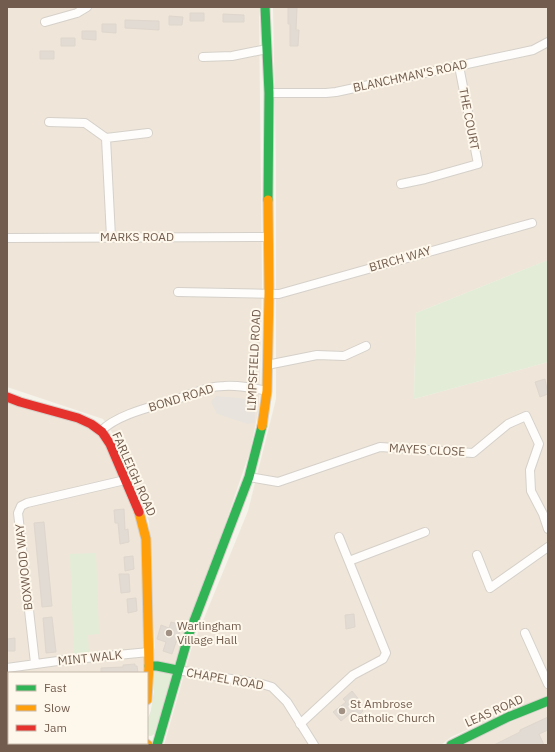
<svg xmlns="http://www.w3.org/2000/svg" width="555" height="752" font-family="'IBM Plex Sans',sans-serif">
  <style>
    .residential { fill: #efe6d9 }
    .industrial { fill: #e8e3dc }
    .green { fill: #e2ecd7 }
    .building { fill: #e2dbd3; stroke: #dfd6cd }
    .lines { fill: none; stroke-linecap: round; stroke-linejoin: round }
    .street-casing { stroke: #d5d0c9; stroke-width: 10 }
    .fast-casing { stroke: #d6d0c9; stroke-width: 11 }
    .slow-casing { stroke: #d6d0c9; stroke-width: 11 }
    .jam-casing { stroke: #d6d0c9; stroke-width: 11 }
    .street { stroke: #fefdfc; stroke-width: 8 }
    .fast { stroke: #30b455; stroke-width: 9 }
    .slow { stroke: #ff9f0a; stroke-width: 9 }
    .jam { stroke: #e5322d; stroke-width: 9 }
    .poi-dot { fill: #a09184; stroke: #fef8ec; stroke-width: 1.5 }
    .labels { text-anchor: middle; stroke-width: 4; stroke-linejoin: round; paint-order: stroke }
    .street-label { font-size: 12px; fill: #725c4d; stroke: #fef8ec }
    .poi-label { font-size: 12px; fill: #725c4d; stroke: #fef8ec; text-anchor: start }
  </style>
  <rect width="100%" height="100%" fill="#f6f3eb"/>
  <path class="residential" d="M7,7h252l3,276 -3,125 -9,43 -96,283 -3,2 -4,-1v-14l4,-10 3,-19 -2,-40 3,-4 -6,-127 -33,-83 -13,-19 -96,-32z
    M273,7h275v253l-132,53 -2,86 134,-37v334l-43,17 -54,24 -10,8h-277l27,-95 57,-139 28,-112v-237z
    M7,401l74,21 20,13 28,62 13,43 4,133h-137v70h130l1,2h-133z
    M548,705v40h-85l46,-22z"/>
  <path class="industrial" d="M216,396l24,2 15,3v22l-7,1 -31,-10 -6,-12z"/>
  <path class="green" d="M548,260v102l-134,37 2,-86z
    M96,553l3,81 -11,1 1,19 -15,1 -4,-101z
    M153,671l18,3v2l-16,55 -2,4 -3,1 -3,-1v-14l4,-10 3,-19z"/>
  <path class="building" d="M288,8h9l-1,22h3l-1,16h-8v-22h-2z
    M190,13h14v8h-14z
    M223,14l21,1v7h-21z
    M169,16l14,1 -1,8h-13z
    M125,20l34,1v9l-34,-2z
    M102,24h14v9l-14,-1z
    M82,31h14v9l-14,-1z
    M61,38h14v8h-14z
    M40,51h14v8h-14z
    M545,379l3,15 -8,3 -5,-15z
    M124,509l1,21 3,-1 1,13 -9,2 -2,-21h-3l-1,-13z
    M44,522l8,84 -10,1 -8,-84z
    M133,556l1,13 -9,2 -1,-14z
    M119,574h10l1,18 -9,1z
    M136,598l1,13 -9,2 -1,-14z
    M354,614l1,13 -9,2 -1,-14z
    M52,617l4,35 -10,1 -3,-35z
    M171,622l11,3 -10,29 -9,-3 3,-9 -9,-3 4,-14 8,3z
    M15,638v13h-8v-12z
    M135,664v2h2l1,7h-37v-5l22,-1v-2z
    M352,691l9,11 -3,3 5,6 -5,5 -5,-5 -12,10 -8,-9 13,-10 -3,-3z
    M548,717v13l-9,4 5,11h-50l26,-13v-2z"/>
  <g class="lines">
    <g class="street-casing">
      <path id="street" d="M45,22l32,-9 10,-6
        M203,57l29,-1 35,-7
        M269,93h57l10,-1 197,-42 15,-8
        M49,122l36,1 21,15 5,99
        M106,138l42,-5
        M401,184l24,-5 53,-15 -19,-98
        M7,238l261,-1
        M178,292l101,2 253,-71
        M267,365l50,-10 27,1 22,-10
        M101,431c18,-18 55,-25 79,-33 15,-5 28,-12 44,-12 15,-1 29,2 43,5
        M249,477l29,5 102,-35 93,6 35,-29 18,-8 13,28 -9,26 1,21 12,23 5,15
        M477,555l13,33 58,-41
        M349,561l76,-29
        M525,633l23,51
        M35,663l-17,-150 3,-7 6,-3 98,-23
        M7,668l58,-8 84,-8
        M177,670l85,14 10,3 15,15 27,43
        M300,724l53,-49 30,-16 3,-6 -47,-116
        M51,745l7,-2"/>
    </g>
    <g class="fast-casing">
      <path id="fast" d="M265,7l4,86 -1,107
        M149,666h8l20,4
        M157,745l32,-111 60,-157 13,-51
        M451,745l57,-28 40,-16"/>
    </g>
    <g class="slow-casing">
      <path id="slow" d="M262,426l5,-35 2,-99 -1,-92
        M139,512l7,27 3,127 -2,34
        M145,743l3,2"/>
    </g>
    <g class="jam-casing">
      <path id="jam" d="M7,397l13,5 58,16 13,6 11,8 8,12 29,68"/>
    </g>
    <use href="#street" class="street"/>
    <use href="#fast" class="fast"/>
    <use href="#slow" class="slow"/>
    <use href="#jam" class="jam"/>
  </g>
  <g class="poi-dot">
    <circle cx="169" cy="633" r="4"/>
    <circle cx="342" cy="711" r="4"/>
  </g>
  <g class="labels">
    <g class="street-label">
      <text transform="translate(410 76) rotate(-12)" y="4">BLANCHMAN'S ROAD</text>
      <text transform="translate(469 119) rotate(79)" y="4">THE COURT</text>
      <text x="137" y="241">MARKS ROAD</text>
      <text transform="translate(400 259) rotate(-16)" y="4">BIRCH WAY</text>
      <text transform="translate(254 360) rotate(-87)" y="4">LIMPSFIELD ROAD</text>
      <text transform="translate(181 398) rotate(-17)" y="4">BOND ROAD</text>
      <text transform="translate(427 450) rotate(3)" y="4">MAYES CLOSE</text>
      <text transform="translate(134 474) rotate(66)" y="4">FARLEIGH ROAD</text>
      <text transform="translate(24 567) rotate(-96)" y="4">BOXWOOD WAY</text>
      <text transform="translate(90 658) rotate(-6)" y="4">MINT WALK</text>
      <text transform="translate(225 679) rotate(10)" y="4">CHAPEL ROAD</text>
      <text transform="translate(494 711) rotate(-24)" y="4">LEAS ROAD</text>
    </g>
    <g class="poi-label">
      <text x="177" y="630">Warlingham<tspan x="177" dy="14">Village Hall</tspan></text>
      <text x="350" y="708">St Ambrose<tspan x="350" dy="14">Catholic Church</tspan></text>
    </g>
  </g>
  <rect width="555" height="752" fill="none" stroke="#725c4d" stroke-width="16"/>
  <rect x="8" y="672" width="140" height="72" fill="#fef8ec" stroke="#c6baac"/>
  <rect x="16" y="685" width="20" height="6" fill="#30b455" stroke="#c6baac"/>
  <text x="44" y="692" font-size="12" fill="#725c4d">Fast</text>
  <rect x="16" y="705" width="20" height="6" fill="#ff9f0a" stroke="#c6baac"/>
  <text x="44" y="712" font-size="12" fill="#725c4d">Slow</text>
  <rect x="16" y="725" width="20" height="6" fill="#e5322d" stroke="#c6baac"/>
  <text x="44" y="732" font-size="12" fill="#725c4d">Jam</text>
</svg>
